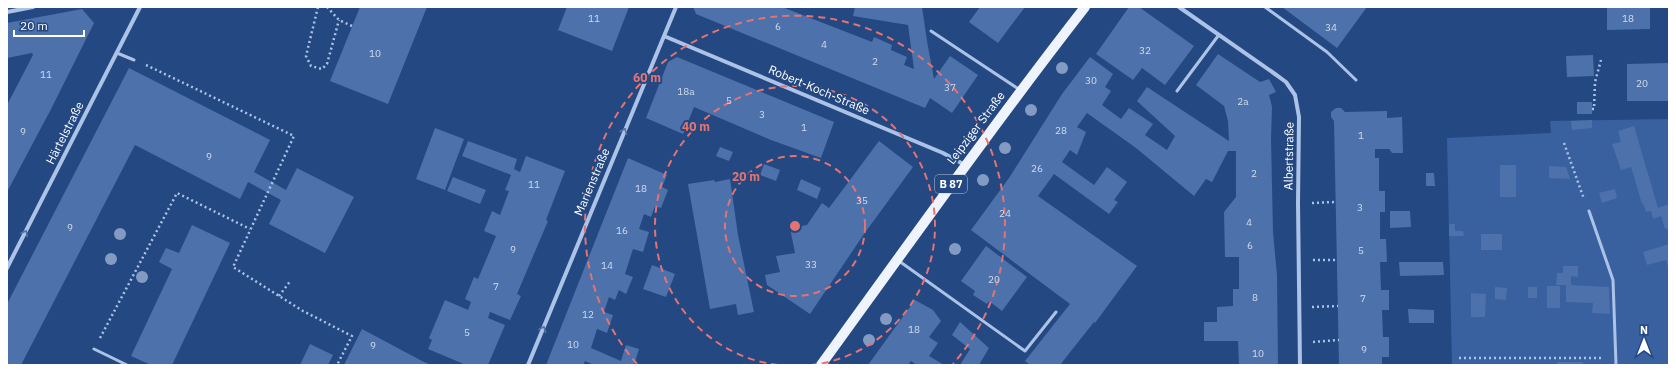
<svg xmlns="http://www.w3.org/2000/svg" width="1676" height="372" font-family="'IBM Plex Sans',sans-serif">
  <style>
    .green { fill: #3961a0 }
    .building { fill: #4d71ab }
    .lines { fill: none; stroke-linecap: round; stroke-linejoin: round }
    .path { stroke: #acc3e7; stroke-width: 2.5; stroke-dasharray: 2 3; stroke-linecap: butt }
    .lane { stroke: #acc3e7; stroke-width: 3 }
    .street { stroke: #acc3e7; stroke-width: 4 }
    .primary { stroke: #eef3fd; stroke-width: 10 }
    .tree { fill: #839bc2 }
    .oneway { stroke: #5473a5 }
    .ring { fill: none; stroke: #e47373; stroke-width: 2; stroke-dasharray: 7 5 }
    .labels { text-anchor: middle; stroke-width: 4; stroke-linejoin: round; paint-order: stroke }
    .number-label { font-size: 10px; fill: #d2dcea }
    .shield { fill: #244882; stroke: #bdc8da; stroke-width: 1 }
    .shield-label { font-size: 11px; font-weight: bold; fill: #fff }
    .street-label { font-size: 12px; fill: #fff; stroke: #244882 }
    .centre { fill: #e47373; stroke: #244882; stroke-width: 2 }
    .ring-label { font-size: 12px; text-anchor: middle; font-weight: bold; fill: #e47373; stroke: #244882; stroke-width: 4; stroke-linejoin: round; paint-order: stroke }
  </style>
  <rect width="100%" height="100%" fill="#244882"/>
  <path class="green" d="M1669,119v246h-217l-5,-227 104,-5 -1,-12z"/>
  <path class="building" d="M360,7h67l-39,97 -58,-23z
    M567,7h62l-17,44 -54,-21z
    M693,7h89l90,35 2,-5 18,8 -1,5 16,7 -3,8 10,4 -6,-44 -55,-9 2,-9h67l5,34 7,38 16,-23 28,19 -26,38 -22,-15 -5,10 -229,-94z
    M980,7h45l-27,36 -29,-21z
    M1129,7h10l55,39 -29,39 -23,-17 -9,12 -37,-26z
    M1282,7h85l-30,41z
    M1607,7h43v22l-43,1z
    M82,9l12,14 -44,88 -43,81v-87l26,-50 -1,-2 -25,5v-35z
    M1218,54l42,28 9,-3 7,13 -7,3 3,12 -1,32 2,93 4,43 1,90h-39l-1,-24h-34v-19h13v-15l16,-1v-17h6v-32h-14l-1,-45 12,-15v-46h-8l-16,31 -6,-3 -12,17 -58,-48 -49,-35 -10,14 9,5 -9,23 -7,-5 -8,12 32,23 13,-18 20,15 -13,18 4,2 -9,12 -55,-40 -16,22 99,70 -42,57 -1,-1 -34,43h-30l-5,-4 45,-57 -99,-74 38,-52 53,-84 28,-37 23,17 -8,13 6,4 -9,14 19,14 8,-11 24,16 -8,11 22,15 8,-14 -38,-35 10,-14 82,54 -1,-20 -4,-15 -28,-21z
    M1593,55l1,21 -27,1 -1,-21z
    M677,57l157,65 -13,36 -50,-18 -77,-33 -11,27 -37,-16 22,-56z
    M1669,63v38h-42v-37z
    M129,68l141,72 -16,32 32,18 11,-22 57,29 -29,56 -56,-29 12,-24 -33,-18 -8,17 -105,-54 -114,220h-14v-61z
    M1577,102h15v12h-15z
    M1336,108h5l4,4 42,-1v7l15,-1 1,36h-11l-3,-4h-14v9h4v33h6v21h-5v27h6l1,23h-7l1,28h8v20h-7l1,27h6v20h-7v8h-43l-5,-244 -3,-4v-5z
    M1592,120v8l-20,2 -1,-9z
    M1634,126l24,82 11,-4v24l-4,1 -4,-13 -8,3 -2,-8 -5,1 -3,-9 -1,1 -11,-37 -10,3 -9,-26 9,-2 -3,-11z
    M435,128l29,11 -19,51 -29,-11z
    M468,141l49,18 -3,10 6,3 6,-16 39,15 -19,49 2,1 -31,73 4,2 -11,24 -20,-8 -2,6 17,7 -17,40h-22l-38,-16 4,-9 -3,-2 16,-38 23,10 3,-8 -6,-3 9,-22 4,2 18,-43 -12,-5 8,-20 8,4 9,-24 -4,-1 6,-15 -49,-19z
    M879,141l34,26 -49,67 -54,80 -43,-29 -2,-10 15,-3 -4,-16 19,-3 -5,-25 17,-3 15,-22 7,5z
    M720,147l13,5 -4,9 -13,-5z
    M628,158l39,17 -5,12 6,3 -7,18 -6,-2 -4,11 -7,-3 -5,15 10,3 -6,20 -10,-3 -8,25 8,3 -7,17 -7,-4 -4,10 -6,-3 -5,15 9,3 -6,18 -10,-4 -6,19 30,13 5,-16 13,4 -5,16h-40l-9,-4 -2,4h-37z
    M764,164l16,6 -4,11 -16,-6z
    M1500,165h16v32h-16z
    M1549,166l17,1 4,12 -21,-1z
    M1426,173h8l1,13h-9z
    M453,177l33,13 -6,14 -33,-13z
    M730,179l8,56 16,77 -16,3 -2,-11 -26,5 -22,-125 26,-4 1,2z
    M801,179l20,9 -4,11 -20,-9z
    M1615,189l2,9 -15,5 -3,-10z
    M1390,211h20l1,16 -21,1z
    M1449,224h6v7h8l1,5h-15z
    M192,225l38,18 -58,122h-21l-20,-9 41,-87 -13,-7 7,-14 13,5z
    M1481,234h21v16h-21z
    M1669,244v27l-3,-11 -19,5 -4,-13z
    M986,246l41,31 -25,34 -13,-10 -2,3 -14,-9 2,-4 -14,-10z
    M1399,262h44l1,13 -44,1z
    M652,265l23,9 -9,23 -23,-8z
    M1563,266h15v11l-7,-1v9l38,2 1,27 -18,-1 1,-10 -27,-1v-17h-10l1,-12h6z
    M1547,286h13v22h-13z
    M1495,287l12,1 -1,12 -11,-1z
    M1528,287h9v11h-9z
    M1471,293l15,1 -1,23h-14z
    M915,300l18,10 8,11 -12,16 9,6 -9,13 15,9h-27l-6,-4 -3,4h-40z
    M1408,309l26,1v13h-25z
    M960,322l29,26 -10,17h-19l10,-16 -18,-14z
    M362,329l60,32 9,4h-87z
    M310,344l23,11 -5,10h-28z
    M1557,362h26v3h-26z"/>
  <g class="lines">
    <path class="path" d="M318,7l-12,49 5,10 11,3 5,-5 12,-44
      M327,7l12,13 13,6
      M146,65l148,71 -61,131 70,44 49,25 -15,29
      M1592,109h2l1,-27 6,-22
      M1564,143l20,56
      M1312,203l23,-1
      M1313,260h24
      M279,296l12,-16
      M1312,307l26,-1
      M100,338l77,-145 73,36
      M1313,342l26,-2
      M1459,358h145"/>
    <path class="lane" d="M1265,7l62,45 29,28
      M931,31l89,59
      M117,53l17,7
      M1177,91l41,-55
      M1589,211l24,69 3,85
      M899,261l126,90 31,-39
      M94,349l33,16"/>
    <path class="street" d="M1179,7l96,67 11,8 9,13 4,22 -1,86 2,162
      M7,12l26,-5
      M664,36l279,117 22,12
      M7,268l133,-261
      M528,365l148,-358"/>
    <path class="primary" d="M821,365c87,-120 173,-241 264,-358"/>
  </g>
  <g class="tree">
    <circle cx="1062" cy="68" r="6"/>
    <circle cx="1031" cy="110" r="6"/>
    <circle cx="1005" cy="148" r="6"/>
    <circle cx="983" cy="180" r="6"/>
    <circle cx="120" cy="234" r="6"/>
    <circle cx="955" cy="249" r="6"/>
    <circle cx="111" cy="259" r="6"/>
    <circle cx="142" cy="277" r="6"/>
    <circle cx="886" cy="319" r="6"/>
    <circle cx="869" cy="340" r="6"/>
  </g>
  <defs><path id="oneway-chevron" d="M-2-3.5L2.5 0L-2 3.5" fill="none" stroke-width="1.6" stroke-linecap="round" stroke-linejoin="round"/></defs>
  <g class="oneway">
    <use href="#oneway-chevron" transform="translate(624 131) rotate(-67)"/>
    <use href="#oneway-chevron" transform="translate(25 233) rotate(-63)"/>
    <use href="#oneway-chevron" transform="translate(543 329) rotate(-68)"/>
  </g>
  <g class="ring">
    <circle cx="795" cy="226" r="70"/>
    <path d="M778 365A140 140 0 1 1 812 365"/>
    <path d="M637 364A210 210 0 1 1 953 364"/>
  </g>
  <g class="labels">
    <g class="number-label">
      <text x="594" y="22">11</text>
      <text x="1628" y="22">18</text>
      <text x="778" y="30">6</text>
      <text x="1331" y="31">34</text>
      <text x="824" y="48">4</text>
      <text x="1145" y="54">32</text>
      <text x="375" y="57">10</text>
      <text x="875" y="65">2</text>
      <text x="46" y="78">11</text>
      <text x="1091" y="84">30</text>
      <text x="1642" y="87">20</text>
      <text x="950" y="91">37</text>
      <text x="686" y="95">18a</text>
      <text x="729" y="104">5</text>
      <text x="1243" y="105">2a</text>
      <text x="762" y="118">3</text>
      <text x="804" y="131">1</text>
      <text x="1061" y="134">28</text>
      <text x="23" y="135">9</text>
      <text x="1361" y="139">1</text>
      <text x="209" y="160">9</text>
      <text x="1037" y="172">26</text>
      <text x="1254" y="177">2</text>
      <text x="534" y="188">11</text>
      <text x="641" y="192">18</text>
      <text x="862" y="204">35</text>
      <text x="1360" y="211">3</text>
      <text x="1005" y="217">24</text>
      <text x="1249" y="226">4</text>
      <text x="70" y="231">9</text>
      <text x="622" y="234">16</text>
      <text x="1250" y="249">6</text>
      <text x="513" y="253">9</text>
      <text x="1361" y="254">5</text>
      <text x="811" y="268">33</text>
      <text x="607" y="269">14</text>
      <text x="994" y="283">20</text>
      <text x="496" y="290">7</text>
      <text x="1255" y="301">8</text>
      <text x="1363" y="302">7</text>
      <text x="588" y="318">12</text>
      <text x="914" y="333">18</text>
      <text x="467" y="336">5</text>
      <text x="573" y="348">10</text>
      <text x="373" y="349">9</text>
      <text x="1364" y="353">9</text>
      <text x="1258" y="357">10</text>
    </g>
    <rect class="shield" x="935" y="175" width="32" height="18" rx="3"/>
    <g class="shield-label">
      <text x="951" y="188">B 87</text>
    </g>
    <g class="street-label">
      <text transform="translate(819 90) rotate(23)" y="4">Robert-Koch-Straße</text>
      <text transform="translate(976 128) rotate(-53)" y="4">Leipziger Straße</text>
      <text transform="translate(65 133) rotate(-63)" y="4">Härtelstraße</text>
      <text transform="translate(1289 156) rotate(-89)" y="4">Albertstraße</text>
      <text transform="translate(592 182) rotate(-67)" y="4">Marienstraße</text>
    </g>
  </g>
  <circle cx="795" cy="226" r="6" class="centre"/>
  <g class="ring-label">
    <text x="647" y="82">60 m</text>
    <text x="696" y="131">40 m</text>
    <text x="746" y="181">20 m</text>
  </g>
  <rect width="1676" height="372" fill="none" stroke="#ffffff" stroke-width="16"/>
  <g transform="translate(1644 340)" stroke="#244882" stroke-width="3" paint-order="stroke">
  <path d="M0-3L7 15L0 10L-7 15Z" fill="#ffffff"/>
  <text y="-6" font-size="11" font-weight="bold" text-anchor="middle" fill="#ffffff">N</text>
  </g>
  <path d="M14 30v6h70v-6" fill="none" stroke="#ffffff" stroke-width="2"/>
  <text x="20" y="30" font-size="12" fill="#ffffff" stroke="#244882" stroke-width="3" paint-order="stroke">20 m</text>
</svg>
